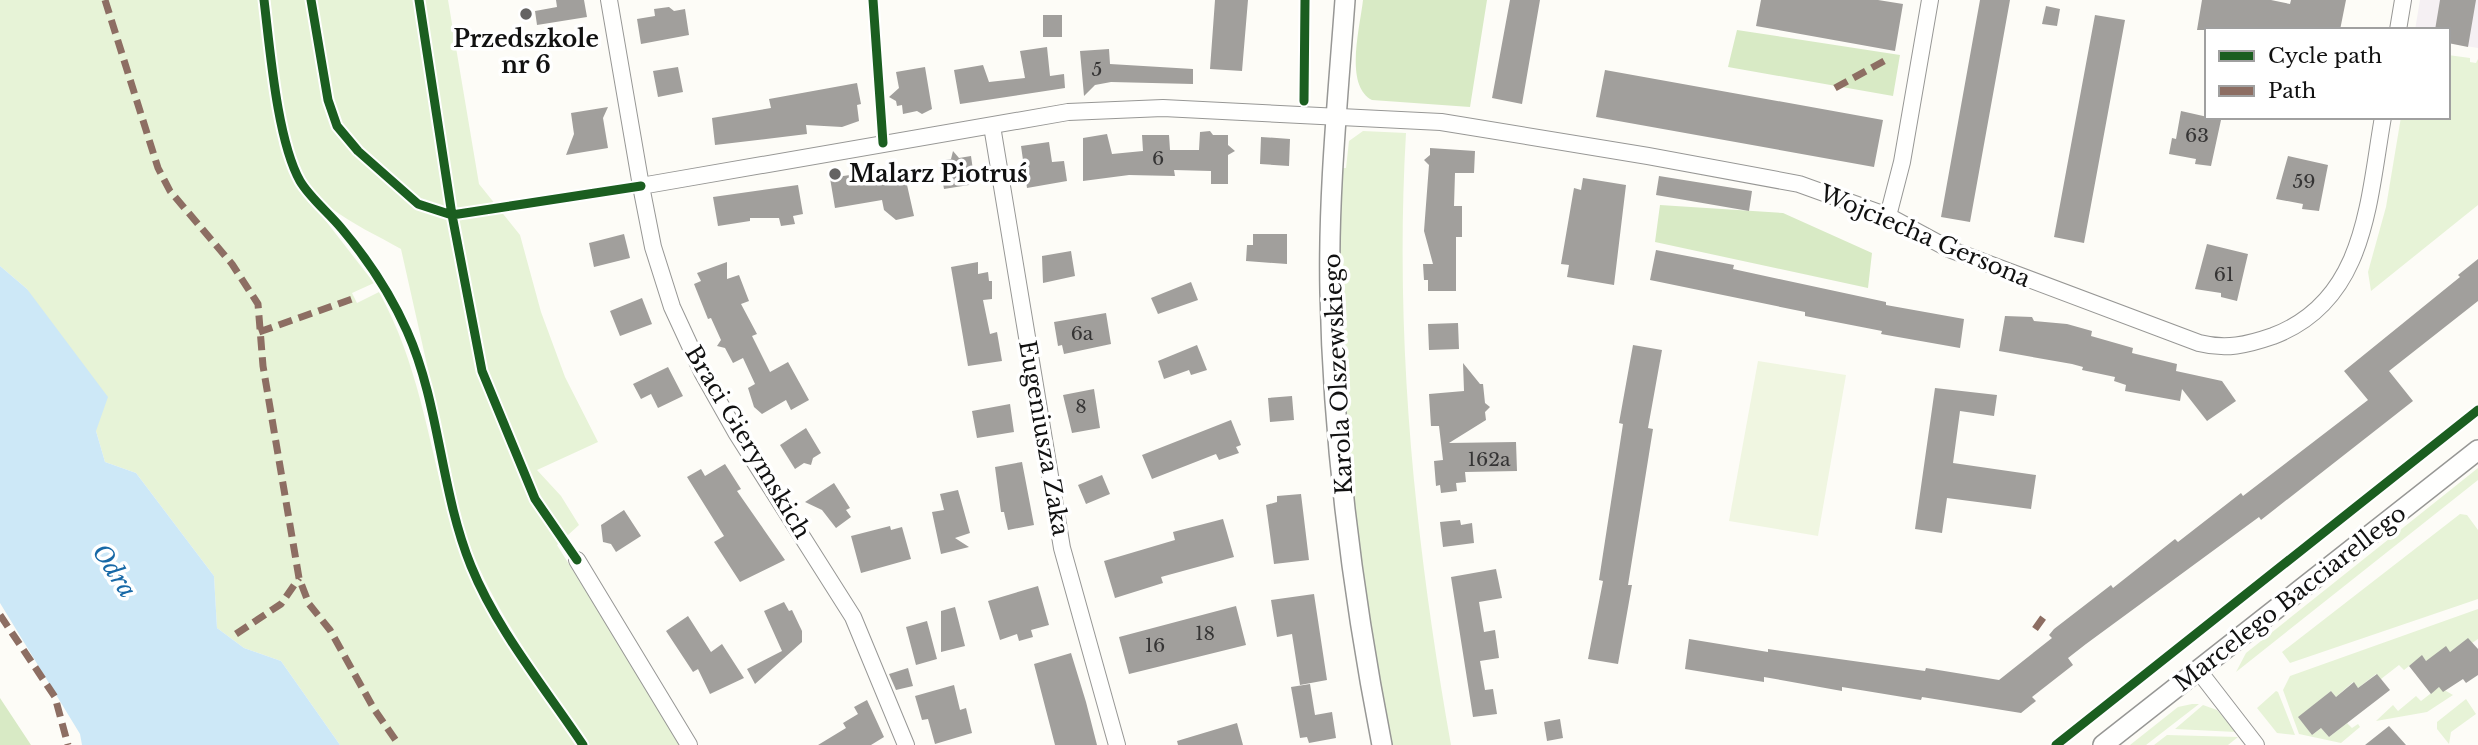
<svg xmlns="http://www.w3.org/2000/svg" width="2478" height="745" font-family="'Libre Baskerville',serif">
  <style>
    .industrial { fill: #f5f0f3 }
    .green { fill: #e7f3d7 }
    .forest { fill: #d8eac5 }
    .pitch { fill: #f0f6e1 }
    .water { fill: #cde8f7 }
    .building { fill: #a19f9c }
    .lines { fill: none; stroke-linecap: round; stroke-linejoin: round }
    .minor-casing { stroke: #979795; stroke-width: 18 }
    .tertiary-casing { stroke: #979795; stroke-width: 22 }
    .minor { stroke: #fffffe; stroke-width: 16 }
    .tertiary { stroke: #fffffe; stroke-width: 19 }
    .quiet { stroke: #8d6e63; stroke-width: 7; stroke-dasharray: 14 7; stroke-linecap: butt }
    .cycleway-casing { stroke: #fff; stroke-width: 13 }
    .cycleway { stroke: #1b5e20; stroke-width: 9 }
    .poi-dot { fill: #646362; stroke: #fff; stroke-width: 2.5 }
    .labels { text-anchor: middle; stroke-width: 7; stroke-linejoin: round; paint-order: stroke }
    .number-label { font-size: 19px; fill: #353434 }
    .poi-label { font-size: 23px; font-weight: bold; fill: #111; stroke: #fff }
    .street-label { font-size: 23px; fill: #111; stroke: #fff }
    .water-label { font-size: 24px; font-style: italic; fill: #1768a6; stroke: #fff }
  </style>
  <rect width="100%" height="100%" fill="#fdfcf7"/>
  <path class="industrial" d="M2420,0h58v48l-30,-5v-13h-33z"/>
  <path class="green" d="M0,0h259l21,148 11,28 83,107 -22,10 5,10 22,-11c51,92 52,194 92,287 23,53 73,116 105,166h-236l-59,-84 -37,-13 -27,-20 -3,-52 -78,-103 -31,-11 -9,-31 -69,-142 -27,-23z
    M270,0h178l31,184 41,51 21,77 24,65 33,65 -61,28 24,26 18,29 -22,20 28,45 6,3 91,152h-93c-46,-69 -98,-136 -125,-215l-63,-281c-23,-13 -49,-25 -70,-41 -53,-38 -53,-149 -61,-208z
    M2448,55l22,3v4l6,1 2,-4v146l-107,86 -3,-19 18,-65 15,-90h47z
    M1363,131l43,2c-12,206 9,409 45,612h-62c-14,-88 -29,-175 -38,-263 -11,-104 -13,-209 -10,-314h5l3,-27z
    M2478,468v12l-242,192 10,-19z
    M2460,514l7,1 11,15v69l-188,64 -8,-11z
    M2478,609v30l-6,4 -4,-4 -18,13 -24,9 -4,-5 -18,14 -5,-5 -18,14 -5,-5 -18,14 -5,-6 -17,15 -5,-6 -32,26 13,18 9,-7 8,9 18,-14 5,5 6,-4 2,3 -19,16 -42,-9 -16,-44 7,-14z
    M2439,687l14,8 -26,17 -51,9 17,-16 5,6 18,-15 5,5z
    M2276,691l2,1 17,43 -18,-2 -20,-25z
    M2466,699l10,15 -25,18 -2,12 -12,-15v-7z
    M2192,704h7l-53,41h-16l48,-38z
    M2203,705l14,5 19,22 -61,-3z
    M2167,735l71,2 -10,8h-74z"/>
  <path class="forest" d="M1363,0h124l-17,107 -98,-7c-28,-15 -12,-72 -9,-100z
    M1737,30l163,25 -7,41 -165,-29z
    M1660,205l123,8 89,40 -4,35 -213,-46z
    M0,698l31,47h-31z"/>
  <path class="pitch" d="M1758,361l88,14 -28,161 -89,-15z"/>
  <path class="water" d="M0,266l27,23 81,108 -12,34 9,31 31,11 78,103 3,52 27,20 37,13 59,84h-258l-2,-11 -80,-131z"/>
  <path class="building" d="M556,0h28l3,17 -50,8 -2,-14 22,-4z
    M1215,0h33l-6,71 -32,-2z
    M1510,0h30l-18,104 -30,-6z
    M1761,0h117l25,4 -8,47 -139,-25z
    M1980,0h30l-40,222 -29,-5z
    M2202,0h69l19,4 1,-4h55l-6,30h-143z
    M2440,0h36l-8,47 -20,-4v-13h-13z
    M2046,6l14,3 -3,17 -15,-2z
    M669,7l5,4 11,-2 4,26 -48,9 -4,-25 18,-3 -1,-7z
    M1043,15h19v22h-19z
    M2095,15l30,5 -41,223 -30,-6z
    M1047,47l3,29 14,-2 1,14 -105,16 -6,-34 29,-5 6,17 36,-4 -5,-27z
    M1109,49l1,15 83,5v15l-82,-2 -16,3 -11,11 -4,-45z
    M678,67l5,25 -25,5 -5,-26z
    M925,67l7,42 -10,5 -5,-3 -14,3 -1,-9 -5,1 -1,-5 -7,-4 10,-9 -3,-16z
    M1605,70l278,50 -9,47 -278,-50z
    M857,83l4,21 -4,1 2,16 -17,6 -36,-2 1,9 -92,11 -3,-27 59,-10 -2,-9z
    M608,107l-5,11 5,30 -42,7 8,-21 -3,-21z
    M2181,111l40,9 -10,46 -16,-2 1,-5 -27,-5 3,-16 4,1z
    M1210,131l3,4h15v10l7,6 -7,4v29h-17v-13l-37,-1 1,6 -46,-1 -46,6v-43l24,-4 5,20 31,-3 -1,-16h27l1,15h29l1,-18z
    M1261,137l29,2 -1,27 -29,-2z
    M1049,142l3,20 12,-1 3,20 -40,7 -6,-42z
    M1430,148l45,3 -1,22h-19l-1,33h8v31h-6v54h-28v-11h-4l-1,-16h10l-9,-33 5,-66 -5,-5 6,-5z
    M953,151l6,7 12,-2 4,28 -31,5 -5,-28 12,-2z
    M2288,156l40,9 -9,46 -17,-2 1,-5 -27,-5z
    M903,167l11,49 -18,4 -12,-10 -2,-10 -47,8 -5,-30z
    M1659,176l93,15 -3,20 -93,-16z
    M1583,178l43,7 -12,100 -47,-8 2,-12 -8,-1 13,-76 7,2z
    M798,185l5,29 -10,2 2,8 -14,2 -2,-8h-29v3l-32,5 -5,-29z
    M624,234l6,24 -36,9 -5,-24z
    M1253,234h34v30l-41,-3 1,-16h6z
    M2207,244l41,10 -11,47 -16,-4v-4l-26,-4z
    M1656,250l78,15 -1,4 153,33v3l78,14 -4,29 -79,-14 1,-3 -77,-15v-4l-155,-32z
    M1071,251l4,25 -32,7 -1,-27z
    M2478,259v42l-89,70 24,30 -152,119 -2,-3 -173,127 -18,14 5,7 -41,32 4,4 -15,12 -99,-16 -1,3 -79,-13v4l-78,-14v5l-79,-13 4,-30 79,13v-3l157,22 1,-3 73,12 53,-42 -3,-3 5,-6 57,-44 2,3 62,-49 3,3 63,-49 2,3 125,-96 -24,-29 116,-94 -2,-2z
    M727,262v17l12,-4 10,26 -8,3 16,30 -5,2 18,36 18,-10 21,38 -18,10 -5,-10 -24,14 -8,-7 -6,-19 7,-4 -12,-26 -10,5 -8,-15 -8,-2 4,-6 -10,-22 -3,1 -14,-35 7,-3 -4,-8z
    M978,262v12l10,-2 1,9h3v18l-9,1 7,34 7,-2 5,29 -34,5 -17,-99z
    M1191,282l7,18 -40,14 -7,-16z
    M642,298l10,26 -32,12 -10,-25z
    M1106,313l5,31 -47,10 -2,-9 -4,1 -4,-24z
    M2005,316l27,1 2,4 33,3 25,7 -1,5 42,12 -1,5 45,11 -1,7 46,10 14,20 -29,20 -25,-32 -2,12 -55,-10 1,-6 -12,-4 1,-4 -33,-7 1,-3 -11,-3 -73,-13z
    M1458,323l1,26 -30,1 -1,-26z
    M1197,345l10,25 -16,5 -2,-5 -25,9 -6,-18z
    M1633,345l29,5 -14,78 5,1 -25,156h4l-14,79 -30,-5 15,-78 -4,-1 24,-156 -4,-1z
    M1463,363l17,21h3l2,19 5,4 -5,5 1,8 -37,23 67,-1 1,29 -52,1 1,10 -10,1 1,8 -16,2 -1,-8 -4,1 -2,-25 9,-1 -4,-34h-8l-2,-32 35,-3z
    M668,367l15,29 -25,12 -7,-14 -10,5 -8,-15z
    M1935,388l62,7 -3,21 -34,-5 -7,52 83,12 -5,34 -84,-11 -5,35 -27,-4z
    M1094,389l6,39 -28,5 -9,-38z
    M1292,396l2,24 -24,2 -2,-24z
    M1010,404l4,28 -37,6 -5,-27z
    M1231,420l10,25 -5,2 3,6 -20,7 -3,-6 -64,25 -10,-24z
    M806,428l15,25 -8,5 -2,7 -7,-2 -9,6 -15,-24z
    M1022,462l12,63 -26,5 -4,-18h-3l-6,-45z
    M725,464l16,25 -4,2 48,69 -45,22 -26,-40 10,-6 -37,-59 14,-8 4,7z
    M1102,475l8,19 -24,10 -8,-19z
    M834,483l16,25 -4,2 5,7 -15,11 -14,-18 -17,-8z
    M958,490l12,43 -15,5 14,9 -28,7 -9,-42 12,-2 -4,-16z
    M1301,494l8,66 -35,4 -8,-59 11,-3v-6z
    M624,510l17,26 -25,16 -5,-8 -8,-2 -2,-17z
    M1223,519l11,38 -73,20 2,6 -48,15 -11,-37 71,-21 -2,-8z
    M1460,520l1,5 11,-2 2,20 -31,4 -3,-25z
    M890,526l1,4 11,-3 9,32 -50,14 -10,-37z
    M1496,569l6,29 -23,4 5,30 11,-2 4,28 -19,3 5,29 8,-1 4,25 -24,3 -22,-140z
    M1038,586l11,39 -18,5 2,7 -14,4 -2,-7 -17,6 -12,-39z
    M1314,594l13,86 -27,5 -8,-51 -15,3 -6,-37z
    M784,602l5,9 3,-1 10,21v11l-47,42 -8,-15 35,-18 -18,-40z
    M1236,606l10,39 -117,29 -10,-37z
    M955,607l10,39 -24,6v-41z
    M688,616l23,36 11,-8 22,34 -34,16 -12,-25 -5,3 -27,-41z
    M927,621l10,38 -21,6 -10,-38z
    M2468,638l10,11v26l-12,8 -3,-4 -20,13 -4,-5 -8,7 -22,-28 13,-11 4,6 20,-15 4,6z
    M1071,653l15,49 11,43h-42l-21,-81z
    M908,668l5,18 -17,4 -7,-16z
    M2377,674l13,16 -61,47 -8,-9 -9,7 -14,-18 33,-26 5,6 18,-15 4,6z
    M1310,684l5,31 17,-3 4,26 -27,5 -2,-6 -7,1 -9,-51z
    M954,685l6,25 6,-2 6,25 -37,11 -7,-25 -6,1 -7,-24z
    M867,700l17,37 -13,8h-53l28,-17 -3,-5 15,-9 -4,-7z
    M1560,719l3,19 -16,3 -3,-19z
    M1237,723l6,22h-65l-1,-4z
    M2389,726l17,19h-41z"/>
  <g class="lines">
    <g class="minor-casing">
      <path id="minor" d="M609,0l32,186 12,61 19,60 30,65 35,62 116,183 53,128
        M2398,30l5,-30
        M992,126l70,422 55,197
        M641,186l427,-74 95,-4 278,14 207,34 151,28 89,32 61,33 250,94c27,7 48,2 74,-7 93,-35 95,-134 110,-219
        M1888,216l14,-54 28,-162
        M577,560l112,185
        M2198,670l58,75"/>
    </g>
    <g class="tertiary-casing">
      <path id="tertiary" d="M1345,0c-7,97 -17,194 -15,292 3,151 23,305 52,453
        M2103,745l375,-295"/>
    </g>
    <use href="#minor" class="minor"/>
    <use href="#tertiary" class="tertiary"/>
    <path class="quiet" d="M105,0l53,168 12,23 62,73 26,40 5,62 36,212 10,26 21,26 44,79 25,36
      M1835,88l51,-28
      M259,332l96,-34
      M0,615l55,82 13,48
      M2035,629l10,-14
      M236,634l45,-30 18,-26"/>
    <g class="cycleway-casing">
      <path id="cycleway" d="M264,0c6,49 13,140 36,181 10,17 29,32 42,48 27,32 48,64 65,102 33,74 33,159 64,235 26,64 74,122 112,179
        M311,0l17,100 9,26 21,25 60,53 34,11 189,-29
        M419,0l33,215 30,156 53,128 42,61
        M873,0l10,143
        M1304,101l1,-101
        M2056,745l422,-335"/>
    </g>
    <use href="#cycleway" class="cycleway"/>
  </g>
  <g class="poi-dot">
    <circle cx="526" cy="14" r="7"/>
    <circle cx="835" cy="174" r="7"/>
  </g>
  <g class="labels">
    <g class="number-label">
      <text x="1097" y="76">5</text>
      <text x="2197" y="142">63</text>
      <text x="1158" y="165">6</text>
      <text x="2304" y="188">59</text>
      <text x="2224" y="281">61</text>
      <text x="1082" y="340">6a</text>
      <text x="1081" y="413">8</text>
      <text x="1489" y="466">162a</text>
      <text x="1205" y="640">18</text>
      <text x="1155" y="652">16</text>
    </g>
    <g class="poi-label">
      <text x="526" y="47">Przedszkole<tspan x="526" dy="26">nr 6</tspan></text>
      <text x="849" y="182" text-anchor="start">Malarz Piotruś</text>
    </g>
    <g class="street-label">
      <text transform="translate(1925 236) rotate(23)" y="8">Wojciecha Gersona</text>
      <text transform="translate(1338 374) rotate(-93)" y="8">Karola Olszewskiego</text>
      <text transform="translate(1044 438) rotate(80)" y="8">Eugeniusza Zaka</text>
      <text transform="translate(748 442) rotate(59)" y="8">Braci Gierymskich</text>
      <text transform="translate(2290 598) rotate(-38)" y="8">Marcelego Bacciarellego</text>
    </g>
    <g class="water-label">
      <text transform="translate(114 571) rotate(57)" y="8">Odra</text>
    </g>
  </g>
  <rect x="2205" y="28" width="245" height="91" fill="#ffffff" stroke="#a0a0a0" stroke-width="2"/>
  <rect x="2219" y="51" width="35" height="10" fill="#1b5e20" stroke="#a0a0a0" stroke-width="2"/>
  <text x="2268" y="63" font-size="21" fill="#111111">Cycle path</text>
  <rect x="2219" y="86" width="35" height="10" fill="#8d6e63" stroke="#a0a0a0" stroke-width="2"/>
  <text x="2268" y="98" font-size="21" fill="#111111">Path</text>
</svg>
